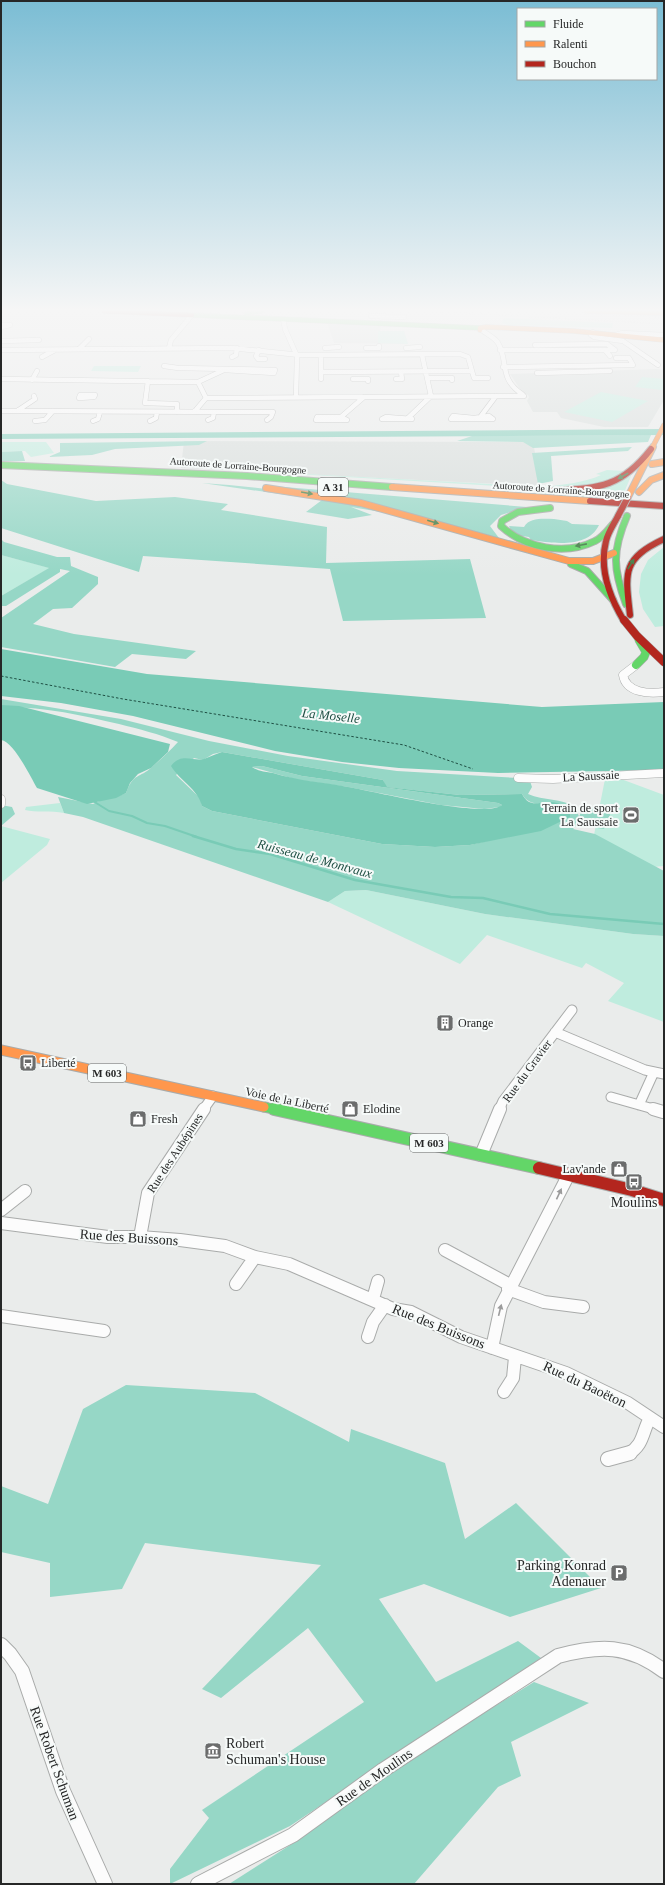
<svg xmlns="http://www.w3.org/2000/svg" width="665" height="1885" font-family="'Times New Roman',serif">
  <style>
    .built { fill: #d7dddb }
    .green { fill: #bfecde }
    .forest { fill: #96d7c6; fill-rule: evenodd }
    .water { fill: #79cbb6; fill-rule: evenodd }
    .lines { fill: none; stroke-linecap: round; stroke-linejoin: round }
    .stream-far1 { stroke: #79cbb6; stroke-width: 2 }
    .stream { stroke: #79cbb6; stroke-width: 2.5 }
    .ferry { stroke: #1e4f43; stroke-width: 1; stroke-dasharray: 2.5 2; stroke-linecap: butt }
    .street-far4-casing { stroke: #a9abaa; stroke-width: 5.5 }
    .street-far3-casing { stroke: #a9abaa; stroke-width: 9 }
    .street-far2-casing { stroke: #a9abaa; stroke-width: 11 }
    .street-far1-casing { stroke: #a9abaa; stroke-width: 14 }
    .street-casing { stroke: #a9abaa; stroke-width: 16 }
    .fast-far4-casing { stroke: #a9abaa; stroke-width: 5.5 }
    .fast-far3-casing { stroke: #a9abaa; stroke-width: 8 }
    .fast-far2-casing { stroke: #a9abaa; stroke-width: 9 }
    .fast-far1-casing { stroke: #a9abaa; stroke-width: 11 }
    .fast-casing { stroke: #a9abaa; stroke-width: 14 }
    .slow-far2-casing { stroke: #a9abaa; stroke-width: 5.5 }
    .slow-far1-casing { stroke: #a9abaa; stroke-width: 8 }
    .slow-casing { stroke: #a9abaa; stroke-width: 11 }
    .jam-far3-casing { stroke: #a9abaa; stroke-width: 5.5 }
    .jam-far2-casing { stroke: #a9abaa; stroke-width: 8 }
    .jam-far1-casing { stroke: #a9abaa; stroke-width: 9 }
    .jam-casing { stroke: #a9abaa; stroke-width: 14 }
    .street-far4 { stroke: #fcfcfc; stroke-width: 4.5 }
    .street-far3 { stroke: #fcfcfc; stroke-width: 8 }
    .street-far2 { stroke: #fcfcfc; stroke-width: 9 }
    .street-far1 { stroke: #fcfcfc; stroke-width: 12 }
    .street { stroke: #fcfcfc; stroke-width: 14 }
    .fast-far4 { stroke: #63d668; stroke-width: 4.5 }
    .fast-far3 { stroke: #63d668; stroke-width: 6 }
    .fast-far2 { stroke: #63d668; stroke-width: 8 }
    .fast-far1 { stroke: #63d668; stroke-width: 9 }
    .fast { stroke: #63d668; stroke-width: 12 }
    .slow-far2 { stroke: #ff974d; stroke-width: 4.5 }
    .slow-far1 { stroke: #ff974d; stroke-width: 6 }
    .slow { stroke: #ff974d; stroke-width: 9 }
    .jam-far3 { stroke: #b3261e; stroke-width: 4.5 }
    .jam-far2 { stroke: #b3261e; stroke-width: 6 }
    .jam-far1 { stroke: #b3261e; stroke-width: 8 }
    .jam { stroke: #b3261e; stroke-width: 12 }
    .rail { stroke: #cfd0cf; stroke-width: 1.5; stroke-dasharray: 1 2; stroke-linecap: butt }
    .jam-bridge-casing { stroke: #a9abaa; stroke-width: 8; stroke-linecap: butt }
    .jam-bridge { stroke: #b3261e; stroke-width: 6 }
    .oneway { fill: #447e48 }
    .oneway2 { fill: #9c9c9c }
    .labels { text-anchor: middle; stroke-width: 4; stroke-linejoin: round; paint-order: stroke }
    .far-street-label { font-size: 10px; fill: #262727; stroke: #f6faf9 }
    .shield { fill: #f6faf9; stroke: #646666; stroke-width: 1 }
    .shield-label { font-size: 11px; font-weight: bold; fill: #262727 }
    .street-label { font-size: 12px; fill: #262727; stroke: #f6faf9 }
    .poi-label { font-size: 12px; fill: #262727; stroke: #f6faf9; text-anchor: start }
    .water-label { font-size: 13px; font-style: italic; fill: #1e4f43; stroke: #f6faf9 }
    .near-poi-label { font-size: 14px; fill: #262727; stroke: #f6faf9 }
    .near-street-label { font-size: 14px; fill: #262727; stroke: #f6faf9 }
  </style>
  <rect width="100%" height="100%" fill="#eaeceb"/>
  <path class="built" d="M327,322l54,3 -1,6h24l4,13 -74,-1z
    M657,369l7,1v30l-16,27h-44l-43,-9 -4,-6h-24l-6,-11 2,-4 -1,-2 -6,-3 -12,-18z
    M184,441l349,1 8,44 -360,-18z"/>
  <path class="green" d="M504,318l109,5 -1,5 -103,-3 -7,-2z
    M378,331h26l4,13 -30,-1z
    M94,366h47l-3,6 -47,-1z
    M642,377l22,2v8l-2,3 -27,-3z
    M601,392l47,9 -36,21 -48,-10z
    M1,442h45l8,11 -23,4 -6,-6 -24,1z
    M229,470l317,17c18,-3 38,-4 55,-12l-5,-1 11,-4 18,1c-20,16 -51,16 -75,18z
    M631,476l-10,24 -190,-12 98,5h35l23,-3 20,-4z
    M664,547v79l-9,1 -12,-18 -4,-17 2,-18 7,-14z
    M1,555l49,13 -49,28z
    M605,779h16l43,16v71l-23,2 -47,-33z
    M60,803l4,10c-13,-3 -29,0 -39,-3l1,-3z
    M1,826l49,13 -3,6 -46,38z
    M366,890l119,24 148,20 31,2v86l-56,-21 16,-18 -38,-20 -4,5 -95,-33 -27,29 -132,-62 17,-11z"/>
  <path class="forest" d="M651,435l-3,7 -115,6 -10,-6 -66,-1 15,-5z
    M207,441l-8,4 -84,4 -23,6 -44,2 12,-5v-9z
    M632,447l-4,4 -77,5 2,25 -15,3 -6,-31z
    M22,451l3,10h-24v-9z
    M1,480l6,4 89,17 79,-4 53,7 -7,6 106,17 -1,36 144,-4 16,59 -143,3 -13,-52 -187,-13 -4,16 -138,-44z
    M202,483c65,4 129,14 191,31l-42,-7 21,8 -24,4 -42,-7 16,-12z
    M272,486l255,21 -26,8 -11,11 9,12 -134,-37z
    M554,519l13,2 5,3 27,1c-11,24 -47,18 -68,15l-2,-3c-9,-1 -17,-2 -20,-11l15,1c6,-10 19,-8 30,-8z
    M1,539l3,3 53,15h13l1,9 27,11v7l-26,24 -19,1 -20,15 41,10 122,17 -10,8 -54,-5 -17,13 -114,-20v-29l69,-47 -10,-2v3l-54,34h-5v-10l48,-28 -48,-13z
    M1,699l120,20 88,22 79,15 109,15 121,7 12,3 2,6 -4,7c16,7 33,4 48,13l3,10 4,-10 26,2 1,6 -6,14 -27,-4 -4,4 22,5 69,37v65l-31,-2 -148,-20 -119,-24 -21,1 -17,11 -245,-85 -19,-4 -6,-16 35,7c10,-6 22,-6 33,-11 8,-21 13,-14 26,-26 9,-8 18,-16 26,-25 -19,-8 -39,-13 -59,-18 -38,-9 -78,-18 -118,-17zM222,752l161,28 3,7 74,8 62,-1c7,12 18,10 30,8l-53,36 -29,7 -35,2 -53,-3 -170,-33 -10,-5 -1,-7 -25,-24 18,-17 9,2 10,-6z
    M262,766l40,10 196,27 4,2 -2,2 -16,2 -43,-4 -93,-18 -50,-7 -46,-13z
    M1,805l11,2 3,7 -14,12z
    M126,1385l129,8 94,49 2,-13 94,34 20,76 51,-36 85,85 -91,29 -86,-33 -45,15 57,83 82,-41 23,17 -251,168 -120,58v-15l39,-51 -7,-8 162,-108 -56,-74 -87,70 -19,-9 119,-124 -176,-22 -23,46 -72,8v-34l-49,-11v-66l47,18 35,-95z
    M534,1682l55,21 -78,39 10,34 -23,11 -84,97h-185l66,-42 126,-90z"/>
  <path class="water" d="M664,429v6l-663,4v-5z
    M1,649l146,25 395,33 122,-5v68l-166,3 -99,-5 -57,-6 -67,-11 -142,-35 -72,-13 -60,-7z
    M1,705l18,1 151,38 -2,8 -17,16 -13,6 -8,9 -4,10 -10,5 -29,6 -50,-16c-7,-12 -23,-46 -36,-48z
    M222,752l161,28 4,7 73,8 62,-1c8,15 17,7 29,8 7,0 13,4 19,7v8l-29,14 -71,14 -35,2 -53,-3 -170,-33 -10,-5c-4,-17 -22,-25 -31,-40 10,-14 23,-4 33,-7 6,-2 11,-5 18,-7zM262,766l40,10 196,27 4,2c-16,14 -130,-14 -154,-18 -26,-5 -49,-6 -75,-14 -7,-1 -15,-2 -21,-6z"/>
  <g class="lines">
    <path class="stream-far1" d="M93,801l16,10 23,5 15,7 18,3 32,11"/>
    <path class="stream" d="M193,836l43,13 34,5 85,26 96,17 32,1 67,16 114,10"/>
    <path class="ferry" d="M1,676l122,23 281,46 69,24"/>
    <g class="street-far4-casing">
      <path id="street-far4" d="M371,316l33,1
        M283,319l2,10 12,27 -1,41
        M1,325h9l-9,2
        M483,331c4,3 12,7 15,12 11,18 0,35 24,51
        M593,332l-2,3 3,2 29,4 35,24
        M616,335l6,-2 42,2
        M1,341l38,-1
        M535,345l72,-1 8,6h-10l5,6
        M169,348l2,-8 21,-25
        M325,348l14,-1
        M366,348h13v-2
        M406,348l14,-1
        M79,349l10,-10
        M1,350l230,-2 69,7 160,-1 8,3 6,21h14
        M259,350l-3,6 2,3h7
        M500,350h105
        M321,355v24
        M422,355l9,41
        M42,357l13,-7
        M232,357l4,-2 1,-7
        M164,366l14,2 97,2 -1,3 -49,-3
        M503,367l130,-2 -4,-7h-13
        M322,372l150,-1
        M537,373l73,-2
        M427,378h25v2
        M1,379l197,3 8,16
        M353,379h15v2
        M396,379h6l-1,-7
        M32,380l5,-9
        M148,381l-3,22 32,1v8
        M198,382l26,-12
        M80,395h15l-1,2 -15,1z
        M1,411l272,1 -2,5 -4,3
        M17,411l18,-12 -1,-3
        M195,411l11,-13 318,-2 -2,-2
        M453,416l21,2 15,-2 4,3h-42z
        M481,416l15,-20
        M317,417h24l6,3h-31z
        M341,417l23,-20
        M386,417l26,2h-30z
        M408,418l23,-22
        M208,420l5,-2 1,-6
        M35,421l10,-1 8,-9
        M93,421l5,-2 2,-7
        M150,421l6,-3 1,-6"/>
    </g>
    <g class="street-far3-casing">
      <path id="street-far3" d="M636,665l-13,10c3,18 26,19 41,17
        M518,778l35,1 111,-6
        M1,799v5"/>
    </g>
    <g class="street-far2-casing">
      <path id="street-far2" d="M555,1032l90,38 19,4
        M611,1097l46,13
        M639,1105l15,-33
        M203,1110l10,-14
        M499,1110l4,-9 69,-91"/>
    </g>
    <g class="street-far1-casing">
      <path id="street-far1" d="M653,1109l10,3
        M481,1155l19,-46
        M1,1210l24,-19
        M1,1223l107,14h32l40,3 45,6 30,11 34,7 104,45 18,3 50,25 105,36 62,30 36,24
        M140,1237l8,-44 56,-84
        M445,1250l65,35
        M236,1284l19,-27
        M508,1289l36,13 39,5
        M373,1299l5,-18
        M1,1316l103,15
        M368,1337l5,-15 12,-17
        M492,1348l9,-42 68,-132
        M504,1392l9,-14 2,-21
        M628,1454c16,-9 14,-22 22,-36"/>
    </g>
    <g class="street-casing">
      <path id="street" d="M608,1459l22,-6
        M1,1645l9,9 12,17 41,120 42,93
        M198,1884l95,-49 90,-65 175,-114c42,-11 70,-12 106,15"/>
    </g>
    <g class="fast-far4-casing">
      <path id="fast-far4" d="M246,313l15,-2
        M192,315l289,13"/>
    </g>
    <g class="fast-far3-casing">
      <path id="fast-far3" d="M1,465l246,11 145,11
        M550,508l-32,4 -16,9 -1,5c24,22 64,30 94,15 7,-3 13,-11 18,-17
        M571,564l16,7 26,29
        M626,604c-13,-35 -14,-53 1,-88"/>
    </g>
    <g class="fast-far2-casing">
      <path id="fast-far2" d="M636,665l8,-8 2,-5 -7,-12"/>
    </g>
    <g class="fast-far1-casing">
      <path id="fast-far1" d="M264,1107l15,3"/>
    </g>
    <g class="fast-casing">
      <path id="fast" d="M274,1109l265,59"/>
    </g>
    <g class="slow-far2-casing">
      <path id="slow-far2" d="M586,311l78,2
        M480,330v-2l6,-1 88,4 90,9
        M652,448l12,-23"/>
    </g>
    <g class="slow-far1-casing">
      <path id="slow-far1" d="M652,464l12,-2
        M392,487l198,14
        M266,488l95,15 208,58h24l21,-8
        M639,492l12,-12 13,-5
        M628,497l25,-50"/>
    </g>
    <g class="slow-casing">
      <path id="slow" d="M1,1050l263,57"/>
    </g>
    <g class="jam-far3-casing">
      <path id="jam-far3" d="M104,311l88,4"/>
    </g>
    <g class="jam-far2-casing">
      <path id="jam-far2" d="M550,491c47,-3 70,-2 101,-42
        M590,501l74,5
        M618,516c-4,8 -10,16 -12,25 -7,28 4,57 18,80
        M630,615c-5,-43 -8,-56 34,-76"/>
    </g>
    <g class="jam-far1-casing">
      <path id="jam-far1" d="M624,620l13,16 27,26"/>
    </g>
    <g class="jam-casing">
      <path id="jam" d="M539,1168l93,22 32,10"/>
    </g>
    <use href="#street-far4" class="street-far4"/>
    <use href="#street-far3" class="street-far3"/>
    <use href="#street-far2" class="street-far2"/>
    <use href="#street-far1" class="street-far1"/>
    <use href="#street" class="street"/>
    <use href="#fast-far4" class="fast-far4"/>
    <use href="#fast-far3" class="fast-far3"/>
    <use href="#fast-far2" class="fast-far2"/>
    <use href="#fast-far1" class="fast-far1"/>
    <use href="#fast" class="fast"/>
    <use href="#slow-far2" class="slow-far2"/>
    <use href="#slow-far1" class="slow-far1"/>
    <use href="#slow" class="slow"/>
    <use href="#jam-far3" class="jam-far3"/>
    <use href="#jam-far2" class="jam-far2"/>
    <use href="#jam-far1" class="jam-far1"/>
    <use href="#jam" class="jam"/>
    <path class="rail" d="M427,311l237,13
      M586,314l78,3"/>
    <g class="jam-bridge-casing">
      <path id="jam-bridge" d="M618,516l10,-19"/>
    </g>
    <use href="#jam-bridge" class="jam-bridge"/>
  </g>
  <defs><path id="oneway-solid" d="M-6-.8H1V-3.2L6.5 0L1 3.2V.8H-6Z"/></defs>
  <g class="oneway">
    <use href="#oneway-solid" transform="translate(623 476) rotate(151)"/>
    <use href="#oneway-solid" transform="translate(307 493) rotate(10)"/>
    <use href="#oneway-solid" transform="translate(433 522) rotate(16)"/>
    <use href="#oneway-solid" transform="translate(581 545) rotate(169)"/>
    <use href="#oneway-solid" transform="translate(631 564) rotate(-59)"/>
  </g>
  <g class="oneway2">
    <use href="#oneway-solid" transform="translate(559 1194) rotate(-65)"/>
    <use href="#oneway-solid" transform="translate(500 1310) rotate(-76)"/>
  </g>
  <linearGradient id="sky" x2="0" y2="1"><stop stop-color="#7bbdd4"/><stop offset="0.54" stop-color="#f6f6f6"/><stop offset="1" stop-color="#f6f6f6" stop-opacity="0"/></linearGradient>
  <rect width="665" height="575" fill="url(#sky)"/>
  <defs>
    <g id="stadium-square" transform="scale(0.9)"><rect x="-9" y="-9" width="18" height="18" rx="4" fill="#6b6c6c" stroke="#f6faf9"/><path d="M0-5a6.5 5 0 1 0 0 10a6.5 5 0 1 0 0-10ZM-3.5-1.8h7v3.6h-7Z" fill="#fff"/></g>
    <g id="building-square" transform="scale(0.9)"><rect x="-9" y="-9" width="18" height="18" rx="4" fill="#6b6c6c" stroke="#f6faf9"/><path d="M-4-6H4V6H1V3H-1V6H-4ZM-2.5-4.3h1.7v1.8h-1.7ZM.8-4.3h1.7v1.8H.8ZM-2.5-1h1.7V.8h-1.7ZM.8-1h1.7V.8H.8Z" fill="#fff"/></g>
    <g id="bus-square" transform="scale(0.9)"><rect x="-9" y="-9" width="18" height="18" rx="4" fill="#6b6c6c" stroke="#f6faf9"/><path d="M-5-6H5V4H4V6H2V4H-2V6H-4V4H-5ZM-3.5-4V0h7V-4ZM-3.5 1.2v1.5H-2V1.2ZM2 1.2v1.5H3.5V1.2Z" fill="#fff"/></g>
    <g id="shop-square" transform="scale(0.9)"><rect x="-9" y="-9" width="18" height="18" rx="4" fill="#6b6c6c" stroke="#f6faf9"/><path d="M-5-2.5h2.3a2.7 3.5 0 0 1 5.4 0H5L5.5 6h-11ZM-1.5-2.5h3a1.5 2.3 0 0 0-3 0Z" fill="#fff"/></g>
    <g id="parking-square" transform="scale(0.9)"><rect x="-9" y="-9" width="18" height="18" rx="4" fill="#6b6c6c" stroke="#f6faf9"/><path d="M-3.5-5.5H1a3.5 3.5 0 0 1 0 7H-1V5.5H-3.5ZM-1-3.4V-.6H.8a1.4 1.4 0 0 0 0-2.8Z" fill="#fff"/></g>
    <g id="museum-square" transform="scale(0.9)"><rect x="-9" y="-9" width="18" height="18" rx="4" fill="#6b6c6c" stroke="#f6faf9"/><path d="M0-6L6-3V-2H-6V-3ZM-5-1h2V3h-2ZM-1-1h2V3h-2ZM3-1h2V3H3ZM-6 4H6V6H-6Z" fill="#fff"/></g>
  </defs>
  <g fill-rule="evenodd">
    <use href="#stadium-square" x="631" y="815"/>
    <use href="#building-square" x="445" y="1023"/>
    <use href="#bus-square" x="28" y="1063"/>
    <use href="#shop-square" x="350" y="1109"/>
    <use href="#shop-square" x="138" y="1119"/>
    <use href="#shop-square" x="619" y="1169"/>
    <use href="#bus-square" x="634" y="1182"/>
    <use href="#parking-square" x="619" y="1573"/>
    <use href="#museum-square" x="213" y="1751"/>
  </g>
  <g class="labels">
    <g class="far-street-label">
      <text transform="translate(238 465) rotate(4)" y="4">Autoroute de Lorraine-Bourgogne</text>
      <text transform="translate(561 489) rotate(4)" y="4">Autoroute de Lorraine-Bourgogne</text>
    </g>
    <g class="shield">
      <rect x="318" y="478" width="30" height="18" rx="3"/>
      <rect x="88" y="1064" width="38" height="18" rx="3"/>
      <rect x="410" y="1134" width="38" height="18" rx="3"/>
    </g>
    <g class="shield-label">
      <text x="333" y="491">A 31</text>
      <text x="107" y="1077">M 603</text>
      <text x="429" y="1147">M 603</text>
    </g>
    <g class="street-label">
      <text transform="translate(591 776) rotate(-3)" y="4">La Saussaie</text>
      <text transform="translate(527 1071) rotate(-54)" y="4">Rue du Gravier</text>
      <text transform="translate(287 1100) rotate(12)" y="4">Voie de la Liberté</text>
      <text transform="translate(175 1153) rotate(-57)" y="4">Rue des Aubépines</text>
    </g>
    <g class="poi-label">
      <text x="618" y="812" text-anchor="end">Terrain de sport<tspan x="618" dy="14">La Saussaie</tspan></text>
      <text x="458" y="1027">Orange</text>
      <text x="41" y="1067">Liberté</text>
      <text x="363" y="1113">Elodine</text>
      <text x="151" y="1123">Fresh</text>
      <text x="606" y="1173" text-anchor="end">Lav'ande</text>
    </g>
    <g class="water-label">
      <text transform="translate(331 715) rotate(6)" y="5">La Moselle</text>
      <text transform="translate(315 858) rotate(15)" y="5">Ruisseau de Montvaux</text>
    </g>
    <g class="near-poi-label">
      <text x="634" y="1207">Moulins</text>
      <text x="606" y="1570" text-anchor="end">Parking Konrad<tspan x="606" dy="16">Adenauer</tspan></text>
      <text x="226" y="1748" text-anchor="start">Robert<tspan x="226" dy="16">Schuman's House</tspan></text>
    </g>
    <g class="near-street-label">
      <text transform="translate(129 1237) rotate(4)" y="5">Rue des Buissons</text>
      <text transform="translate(439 1326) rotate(22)" y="5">Rue des Buissons</text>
      <text transform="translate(585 1384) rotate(25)" y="5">Rue du Baoëton</text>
      <text transform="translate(55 1763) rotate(70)" y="5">Rue Robert Schuman</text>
      <text transform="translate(374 1777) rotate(-35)" y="5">Rue de Moulins</text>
    </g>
  </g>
  <rect width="665" height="1885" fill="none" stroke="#262727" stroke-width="4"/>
  <rect x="517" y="8" width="140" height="72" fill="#f6faf9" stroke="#a3a6a5"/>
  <rect x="525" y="21" width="20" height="6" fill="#63d668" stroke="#a3a6a5"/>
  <text x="553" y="28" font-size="12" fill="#262727">Fluide</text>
  <rect x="525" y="41" width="20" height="6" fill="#ff974d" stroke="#a3a6a5"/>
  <text x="553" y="48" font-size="12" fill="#262727">Ralenti</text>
  <rect x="525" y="61" width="20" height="6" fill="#b3261e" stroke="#a3a6a5"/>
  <text x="553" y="68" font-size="12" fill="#262727">Bouchon</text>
</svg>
